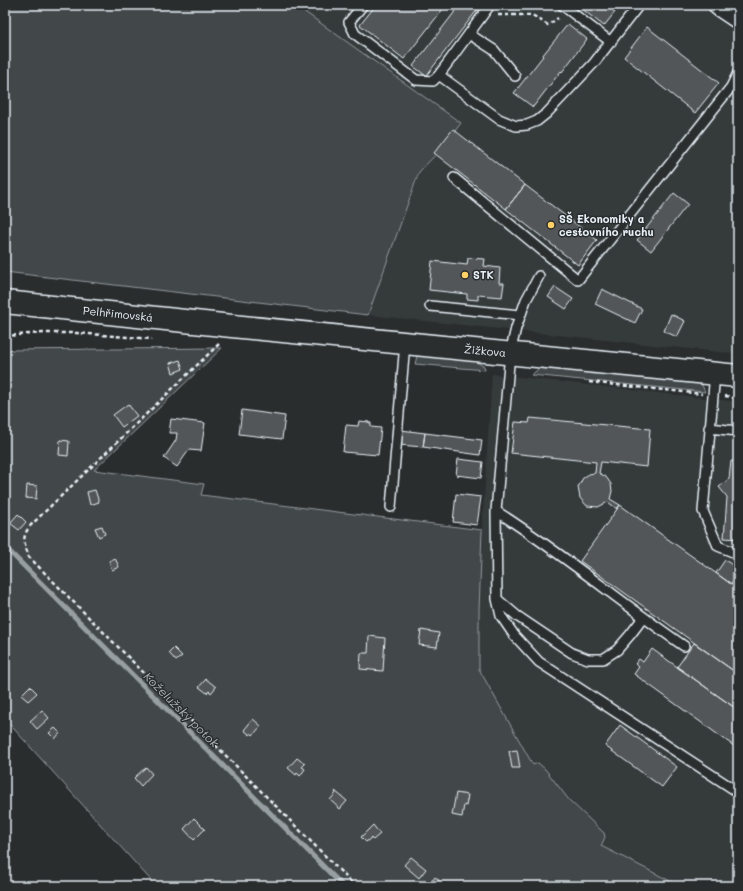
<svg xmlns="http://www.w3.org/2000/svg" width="743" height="891" font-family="Mali,sans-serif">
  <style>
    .built { fill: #363a3b }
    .green { fill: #424648; stroke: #959ca0 }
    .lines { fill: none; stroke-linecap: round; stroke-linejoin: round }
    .stream { stroke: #989fa3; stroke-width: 5 }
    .building { fill: #535759; stroke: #e8f1f8 }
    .lane-casing { stroke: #e8f1f8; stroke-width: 12 }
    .secondary-casing { stroke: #e8f1f8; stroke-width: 25 }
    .path { stroke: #e8f1f8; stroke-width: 2.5; stroke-dasharray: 4 3; stroke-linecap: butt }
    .lane { stroke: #2a2d2e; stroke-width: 9 }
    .secondary { stroke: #2a2d2e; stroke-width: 22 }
    .poi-dot { fill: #ffd166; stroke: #2a2d2e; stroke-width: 1.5 }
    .labels { text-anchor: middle; stroke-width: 3; stroke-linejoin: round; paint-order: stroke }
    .poi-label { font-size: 11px; font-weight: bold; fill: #e8f1f8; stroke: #2a2d2e; text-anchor: start }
    .street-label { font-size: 11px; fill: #e8f1f8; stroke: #2a2d2e }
    .water-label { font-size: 12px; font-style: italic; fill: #acb3b9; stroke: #2a2d2e }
  </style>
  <rect width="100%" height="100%" fill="#2a2d2e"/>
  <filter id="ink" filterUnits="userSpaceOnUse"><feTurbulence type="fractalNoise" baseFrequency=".025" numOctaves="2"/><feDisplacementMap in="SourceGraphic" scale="8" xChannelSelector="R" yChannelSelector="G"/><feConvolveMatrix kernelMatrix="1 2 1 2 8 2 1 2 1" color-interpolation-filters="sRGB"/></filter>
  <g filter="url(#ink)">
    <path class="built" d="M295,5h443v349l-370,-39 51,-143 23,-24 19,-25z
      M492,374l246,28v484h-58l-94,-48 -19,-15 -91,-158 6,-135z"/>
    <path class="green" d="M5,5h290l166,118 -19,25 -23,24 -51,143 -363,-43z
      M222,348l-128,122 110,14 -3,11 281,35 -3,80v59l54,96 5,-2 7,6 24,31 35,33 1,4 -4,9 79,40h-524l-151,-167v-369z
      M417,356c19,1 50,-1 67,10l1,4 -70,-6z
      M540,368l158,15 4,2 3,7 -174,-17z"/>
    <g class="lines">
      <path class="stream" d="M5,547l338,339"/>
    </g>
    <path class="building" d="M376,5h70l-42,54 -44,-34z
      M460,5h21l-55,71 -13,-10z
      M577,5h29l9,7 -11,14z
      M568,24l19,15 -25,33 -1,-1 -28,36 -19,-14 29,-37h-1z
      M647,27l72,56 -24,30 -71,-56z
      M453,129l72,56 -19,24 -72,-56z
      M525,185l72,55 -19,25 -72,-56z
      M674,193l14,11 -37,47 -14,-11z
      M468,258l17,1 -1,7 16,2 -1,15h5l-2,14 -24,-2v5l-11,-1v-5l-38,-4 3,-29 35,4z
      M555,287l18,12 -7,10 -18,-12z
      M602,289l40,20 -7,14 -40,-19z
      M671,314l14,7 -8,16 -13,-6z
      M180,360l3,9 -10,4 -3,-10z
      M128,404l9,12 -15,11 -9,-12z
      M242,410l43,6 -3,23 -43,-5z
      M530,418l120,11 -3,38 -46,-5 -2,11 7,4 5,7 1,7 -2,8 10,6 -3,4 -9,-7 -10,5 -11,-1 -7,-8 -2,-11 5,-9 6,-4 6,-1 1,-11 -85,-9 4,-31 14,1z
      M171,419l34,4 -4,28 -12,-1 -12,17 -13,-9 12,-18 1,-7h-8z
      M359,421l10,1v1h2v4l10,1 -3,27 -35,-3 3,-27 12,1z
      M401,430l24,3 -2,14 -24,-2z
      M425,433l57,7 -2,15 -57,-8z
      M60,440l9,1 -1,15 -9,-1z
      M458,459l25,3 -2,16 -25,-3z
      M731,461l7,1v77l-14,-1 3,-41 -8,-10 10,-8z
      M27,485l10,1 -1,13 -10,-1z
      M95,490l4,12 -9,3 -3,-13z
      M456,494l25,3 -4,28 -24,-3z
      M620,505l118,84v85l-158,-113z
      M18,514l8,8 -7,8 -9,-7z
      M102,526l3,8 -6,3 -4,-9z
      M115,558l4,9 -7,3 -3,-9z
      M725,560l13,9v6l-7,9 -15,-11z
      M421,630l18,3 -2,14 -18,-2z
      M369,636l16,2 -2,33 -23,-2 1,-16h7z
      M694,643l44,31v36l-61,-43z
      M174,648l8,8 -6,5 -7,-8z
      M652,649l86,61v39l-104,-75 5,-7 -4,-3 4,-5 4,3z
      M206,679l10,8 -5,6 -2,-2 -2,2 -8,-6z
      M30,686l7,7 -9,8 -7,-6z
      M42,710l7,8 -12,11 -7,-8z
      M253,719l8,7 -8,9 -2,-2 -1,2 -6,-5z
      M620,725l57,42 -15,20 -57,-41z
      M55,728l5,5 -5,6 -6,-6z
      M517,750l3,18h-8l-3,-17z
      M297,758l8,6 -3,3 3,2 -5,7 -3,-3 -1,2 -8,-7z
      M146,767l6,7 -11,12 -7,-8z
      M335,791l12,10 -7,8 -10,-9 6,-7z
      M456,793l12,2 -2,11 -2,-1 -2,12 -10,-2z
      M194,818l11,11 -11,11 -10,-11z
      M373,825l7,9 -7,6 -2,-2 -5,4 -5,-5z
      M411,857l15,12 -7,9 -15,-13z
      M435,877l7,6 -2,3 -11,-1z"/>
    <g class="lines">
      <g class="lane-casing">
        <path id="lane" d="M363,5l-14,17 6,12 61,46 17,1 6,-6 51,-70
          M562,5l49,37
          M469,34l25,16 21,26
          M439,75l60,44 17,7 11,-1 10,-4 10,-8 47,-50 45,-58
          M454,178l124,102 153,-193 7,-14
          M539,276l-13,24 -10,28 -6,25 -14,158 1,88 4,17 13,19 25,27 199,130
          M430,306l90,9
          M715,373l-12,138 15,35 20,8
          M709,428l29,3
          M391,507l14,-164
          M496,511c65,41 124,91 188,135
          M497,599l20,17 55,37 16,6h15l14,-9 13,-15 13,-17"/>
      </g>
      <g class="secondary-casing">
        <path id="secondary" d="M720,5l18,12
          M5,302l227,24 506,50"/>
      </g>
      <path class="path" d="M498,15h34l16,10 10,-7
        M5,336l38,-3h34l75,6
        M219,344l-188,181c-10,12 -7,17 -2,32l326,329
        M589,382l113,12
        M725,396l13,2"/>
      <use href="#lane" class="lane"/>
      <use href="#secondary" class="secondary"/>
    </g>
  </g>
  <g class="poi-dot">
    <circle cx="551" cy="225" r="4"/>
    <circle cx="465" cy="275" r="4"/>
  </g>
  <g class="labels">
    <g class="poi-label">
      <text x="559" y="223">SŠ Ekonomiky a<tspan x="559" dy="13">cestovního ruchu</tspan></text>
      <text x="473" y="279">STK</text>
    </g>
    <g class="street-label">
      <text transform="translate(118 314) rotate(6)" y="4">Pelhřimovská</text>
      <text transform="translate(485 351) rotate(5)" y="4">Žižkova</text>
    </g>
    <g class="water-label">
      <text transform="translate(181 710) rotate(45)" y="4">Koželužský potok</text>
    </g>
  </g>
  <rect width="743" height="891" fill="none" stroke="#2a2d2e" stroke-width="20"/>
  <rect x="10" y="10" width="723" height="871" fill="none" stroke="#e8f1f8" stroke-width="1.5" filter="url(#ink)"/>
</svg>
